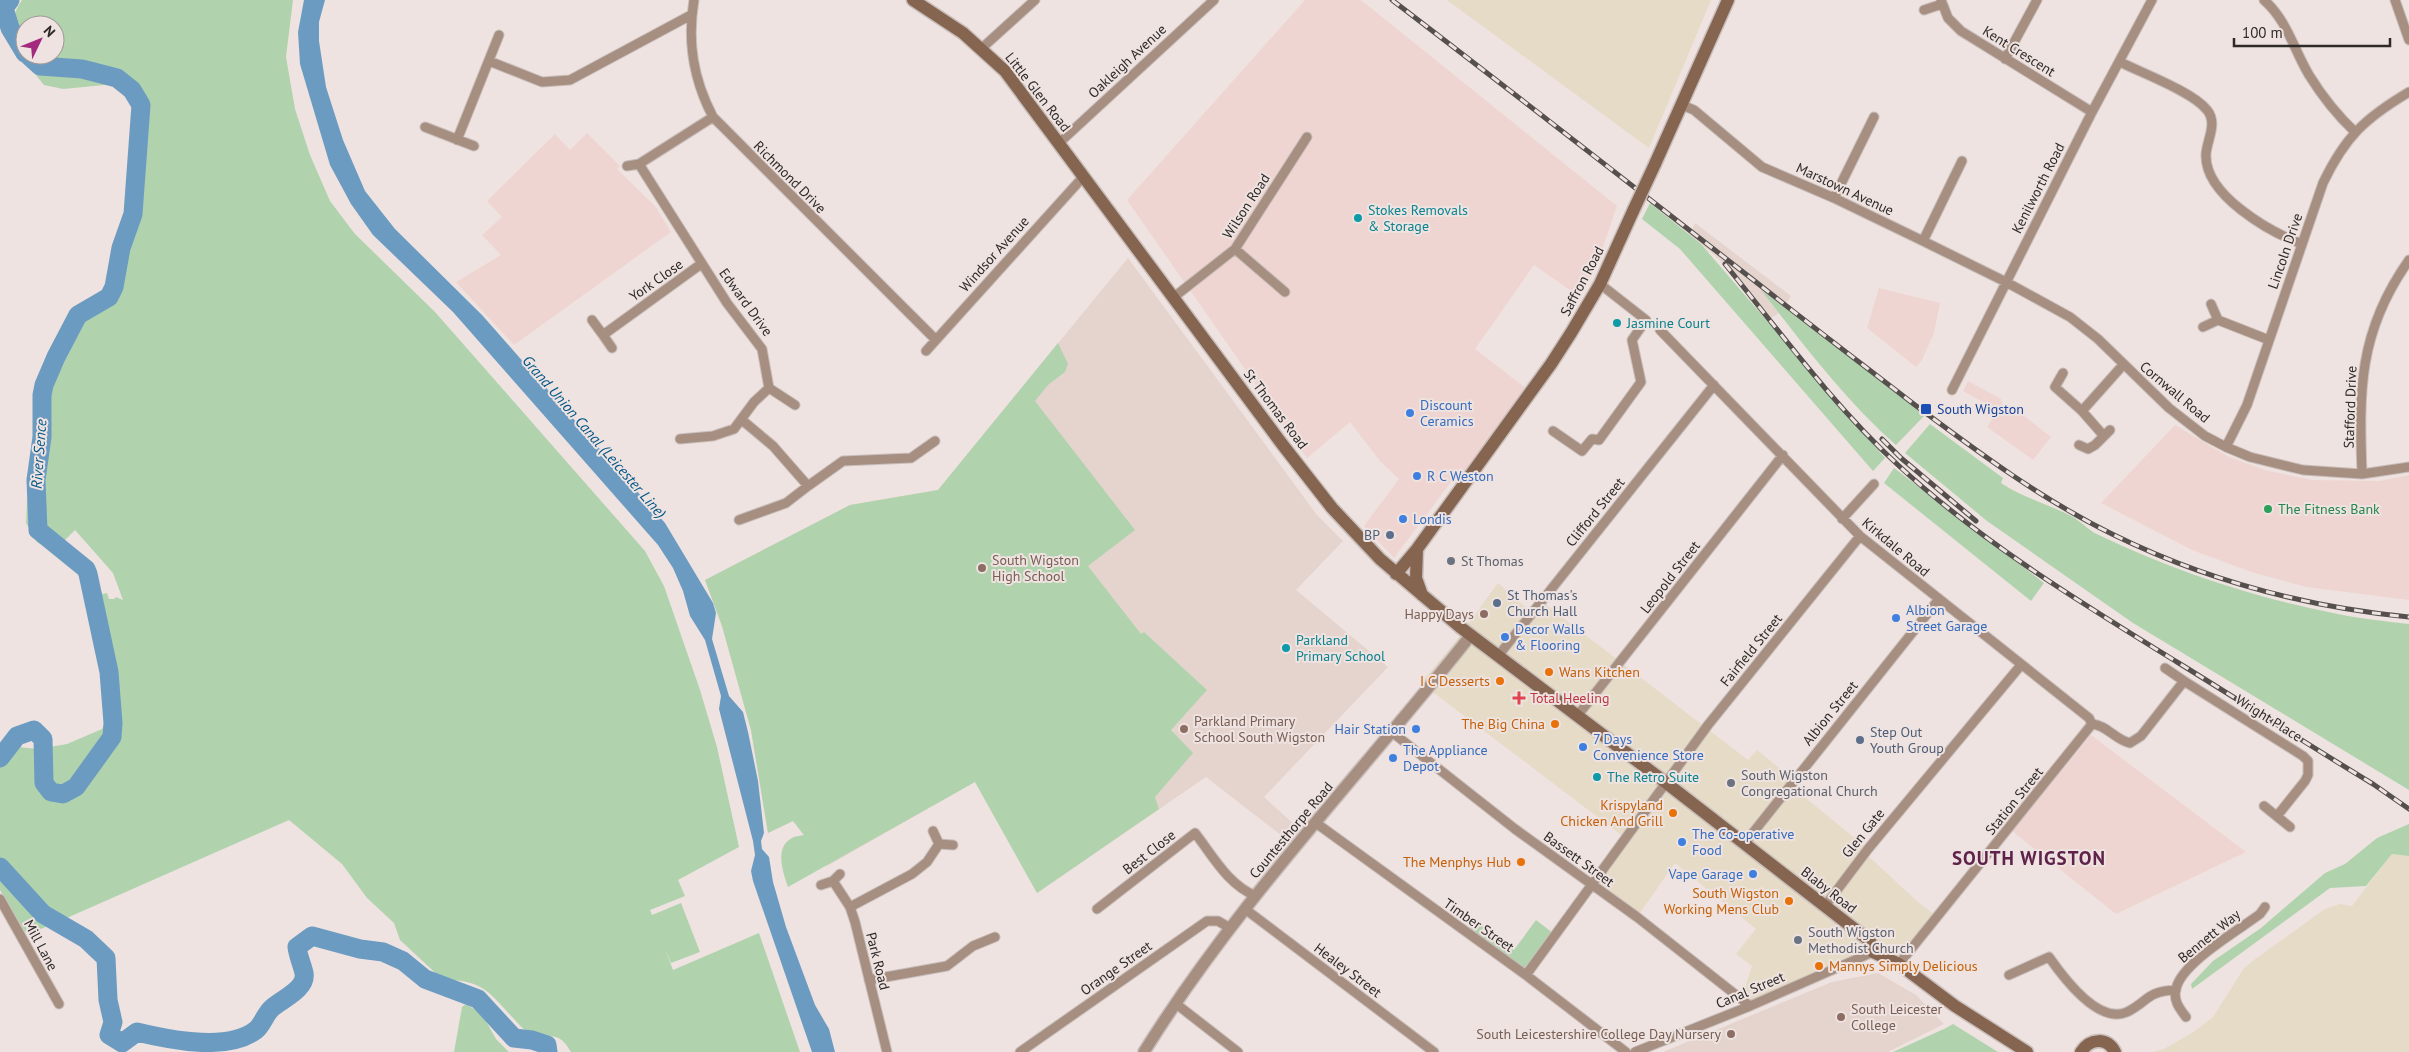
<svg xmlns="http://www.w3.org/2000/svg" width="2409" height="1052" font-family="'PT Sans',sans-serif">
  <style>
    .commercial { fill: #e5dbc6 }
    .industrial { fill: #efd5d1 }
    .built { fill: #e5d4cd }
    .green { fill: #b0d3ae; fill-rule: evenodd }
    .water { fill: #6c9bc2 }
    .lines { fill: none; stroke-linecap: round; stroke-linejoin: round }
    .river { stroke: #6c9bc2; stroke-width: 19 }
    .minor-casing { stroke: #c8bebb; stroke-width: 11 }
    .tertiary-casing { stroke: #c8bebb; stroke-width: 14 }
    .secondary-casing { stroke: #c8bebb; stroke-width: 15 }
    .minor { stroke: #a68f80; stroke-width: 9 }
    .tertiary { stroke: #a68f80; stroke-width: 11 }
    .secondary { stroke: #866550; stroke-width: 12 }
    .rail-casing { stroke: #554f4d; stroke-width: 5 }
    .rail { stroke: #eee3e0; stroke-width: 3; stroke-dasharray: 9; stroke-linecap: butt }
    .secondary-bridge-casing { stroke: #c8bebb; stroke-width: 15; stroke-linecap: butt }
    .secondary-bridge { stroke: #866550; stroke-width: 12 }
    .culture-dot { fill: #0f9aa8; stroke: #eee3e0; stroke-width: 2 }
    .transit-dot { fill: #1a4fb4; stroke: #eee3e0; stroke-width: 2 }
    .shop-dot { fill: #3f7fe0; stroke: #eee3e0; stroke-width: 2 }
    .leisure-dot { fill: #2e9e5b; stroke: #eee3e0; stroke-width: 2 }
    .service-dot { fill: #5c6f8a; stroke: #eee3e0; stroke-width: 2 }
    .worship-dot { fill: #6b7280; stroke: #eee3e0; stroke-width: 2 }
    .education-dot { fill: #8d6e63; stroke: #eee3e0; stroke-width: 2 }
    .food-dot { fill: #e8710a; stroke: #eee3e0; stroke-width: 2 }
    .health-dot { fill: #e0444e; stroke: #eee3e0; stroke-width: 2 }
    .labels { text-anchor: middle; stroke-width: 4; stroke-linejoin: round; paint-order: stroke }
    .street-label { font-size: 14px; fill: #2e2a28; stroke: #eee3e0 }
    .culture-label { font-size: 14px; fill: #0d838f; stroke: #eee3e0; text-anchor: start }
    .shop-label { font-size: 14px; fill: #366cbe; stroke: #eee3e0; text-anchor: start }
    .transit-label { font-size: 14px; fill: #164399; stroke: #eee3e0; text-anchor: start }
    .leisure-label { font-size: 14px; fill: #27864d; stroke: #eee3e0; text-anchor: start }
    .service-label { font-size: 14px; fill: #4e5e75; stroke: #eee3e0; text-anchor: start }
    .education-label { font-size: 14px; fill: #785e54; stroke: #eee3e0; text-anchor: start }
    .worship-label { font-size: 14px; fill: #5b616d; stroke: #eee3e0; text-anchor: start }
    .food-label { font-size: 14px; fill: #c56008; stroke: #eee3e0; text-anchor: end }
    .health-label { font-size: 14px; fill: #be3a42; stroke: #eee3e0; text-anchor: start }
    .water-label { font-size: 15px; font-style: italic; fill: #015688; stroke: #eee3e0 }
    .district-label { font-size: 19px; font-weight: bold; letter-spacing: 1px; fill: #5f234b; stroke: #eee3e0 }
  </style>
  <rect width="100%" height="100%" fill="#eee3e0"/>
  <path class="commercial" d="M1447,0h264l-62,148z
    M1498,583l33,29 10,-11 207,159 9,-10 37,30 -3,6 77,63 -3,4 54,50 19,14 -39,47 -26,-12 -123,54 -7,-13 9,-27 -16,-12 20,-25 -81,-66 -38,54 -46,-32 33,-48 -203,-154 35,-42z
    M2392,854l17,2v196h-256l11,-3 28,-16 21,-16 31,-49 10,-8 71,-51 15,-5 12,2z"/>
  <path class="industrial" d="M1305,0h56l256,206 -22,64 -18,25 -43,-30 -59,84 56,43 -51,74 -29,16 -57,76 -30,-32 35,-47 -19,-18 -30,-39 -43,36 -180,-258z
    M587,133l33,33 -3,3 39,38 15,25 -157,113 -58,-63 45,-27 -19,-20 20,-18 -15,-16 68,-67 15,16z
    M1879,288l61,15 -6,30 -12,27 -6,7 -49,-39z
    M1968,381l33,18 3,13 6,-7 41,32 -18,23 -46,-33 7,-11 -2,-9 -29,-16z
    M2175,425l52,31 38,14 47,10 68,1 29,-6v125l-103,-13 -55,-15 -59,-22 -91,-47z
    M2091,735l155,117 -130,62 -104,-83z"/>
  <path class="built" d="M1695,223l96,73 -7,11 -21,-15 16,21 -12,8 -48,-62 -29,-24z
    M1128,258l189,257 26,26 -47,49 92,77 -124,130 33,30 -11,12 -80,-62 -169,116 -62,-111 -148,84 -34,-45 -25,12 -17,-103 -29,-104 -17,-46 145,-75 88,-15z
    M1878,973l38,22 28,29 -56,28h-225l169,-70z"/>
  <path class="green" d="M22,0h271l-7,57 9,52 15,46 20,46 25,33 80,78 210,239 19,35 36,104 17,57 22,100 -61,33 7,16 -35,14 2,5 29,-12 19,49 -29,11 -6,-14 8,21 86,-37 41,119h-229c-14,-24 -20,-11 -39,-18 -7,-2 -13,-10 -18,-15 -25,-27 -32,-40 -71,-39l-43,-40 -6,-17 -27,-25 -25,-34 -53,-44 -229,101 -29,12 -6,-1 -25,-42v-139l9,-5 29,3 29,-5 35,-15 6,-11 6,-53 -18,-52 -3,-17 14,-3 2,6h5l2,-2 7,3 -10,-27 -38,-43 -11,11 -20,5 -7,-4 -11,-19 1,-21 8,-39 5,-55 32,-72 38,-49 24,-69 -2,-27 9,-24 3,-35 -5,-20 -10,-16 -14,-12 -52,5 -19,-4c-20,-25 -44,-54 -22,-85zM25,25h30v30h-30z
    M1650,203l51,41 184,214 -12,13 -193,-222 -38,-30z
    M1761,290l23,17 141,108 -29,30c-51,-45 -93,-101 -135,-155z
    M1058,343l10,21 -3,8 -17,13 -13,16 100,129 -47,36 53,68 3,-2 63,58 -36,40 22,23 -38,44 4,12 -122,84 -62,-111 -187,105c-5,-14 -14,-40 4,-49 3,-2 9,-2 12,-3l-11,-14 -25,12 -17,-103 -29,-104 -17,-46 145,-75 88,-15z
    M1930,424l73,54 -2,5c22,15 48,21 72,34 10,6 17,15 28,19 75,36 155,62 237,78 23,5 47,7 71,10v166l-276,-167 -146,-102 -82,-68z
    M1894,468l150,115 -13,18 -147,-118z
    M2409,824v32l-17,-2 -26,32 -36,2 -138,101 -1,-5 22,-23 48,-33 64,-55 20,-9 32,-26z
    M1474,920l40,30 22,-30 17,13 -31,40 -55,-42z
    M466,1004l16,10 14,25 13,13h-55l8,-45z
    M1953,1024l45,28h-105l53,-24z"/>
  <path class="water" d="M304,0h21l-6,22v19l7,46 17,53 22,51 30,38 87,86 183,208 48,80 3,10 -4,26 17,57 14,16 5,20 10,49 6,52 -3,8 1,8 7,8 4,25 13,45 29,78 14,24 6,23h-23l-59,-171 -2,-10 4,-16 -2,-14 -34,-132 2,-13 -16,-56 -15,-24 -7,-25 -10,-23 -15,-23 -205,-233 -80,-77 -22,-31 -21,-39 -30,-101 -2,-32z"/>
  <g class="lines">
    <path class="river" d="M10,0l-6,8 6,20 15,25
      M0,758l17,-22 17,-6 9,9 1,44 7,9 12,2 13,-7 36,-50 1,-14 -4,-51 -21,-98 -2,-5 -48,-39 -2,-50 6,-43v-42l2,-10 12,-28 22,-42 31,-18 5,-10 7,-39 12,-34 8,-109 -9,-15 -15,-12 -35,-9 -42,-3 -12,-11
      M0,867l43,47 43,25 20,19 2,42 5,22 -4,13 13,8 15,-11c33,8 91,20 119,-2 7,-6 9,-16 16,-22 10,-9 35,-19 32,-35 -2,-9 -6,-17 -7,-26l15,-11 48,13 23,3 20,9 22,18 53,20 36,39 18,2 15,5 1,7"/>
    <g class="minor-casing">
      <path id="minor" d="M694,0c-7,42 -1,79 19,117l223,223
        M1941,0l7,18 13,13 131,81
        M2264,0c23,20 30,50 45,75 13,21 28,40 46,57
        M2395,0l14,40
        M1924,10l18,-6
        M982,48l53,-48
        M2005,59l32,-59
        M489,61l53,21 28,-2 121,-65
        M2120,62c22,11 73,30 87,48 11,13 0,30 -1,44 -2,41 64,78 96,90
        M1682,105l12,5 68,57 72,31 89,43 83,41 64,35 28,22 71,69 36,28 21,11 24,10 53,13 59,4 47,-7
        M425,127l49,19
        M457,140l42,-105
        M1059,143l155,-143
        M639,164l88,139 35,46 7,39 -15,14 -20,27 -21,7 -33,3
        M627,166l12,-2 74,-47
        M1834,198l40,-81
        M1923,241l39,-80
        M1235,249l50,43
        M1174,297l61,-48 72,-112
        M2211,304l7,16 51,20
        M592,320l11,15 98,-71
        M2203,327l15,-7
        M1660,330l200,206 229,182 3,6c15,1 23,16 38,19l11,-7 43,-55 119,75 5,5v14l-3,6 -28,35
        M603,335l9,13
        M926,351l158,-175
        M2063,373l-8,14 27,24
        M769,388l26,17
        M1952,390l140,-278 60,-112
        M742,420l31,26 35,40 35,-25 68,-3 24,-17
        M1553,431l29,20 10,-12 7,1 42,-58 -9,-42 14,-20 -46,-36
        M2103,435l-21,-24 41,-46
        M2079,445l9,4 7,-4 15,-15
        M2226,447l21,-42 76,-222c22,-46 42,-65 86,-91
        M2362,474c-3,-83 -4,-142 47,-214
        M1842,519l32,-35
        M739,520l47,-17 22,-17
        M1498,656l216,-271
        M2165,668l19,13
        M1578,715l205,-260
        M1393,733l122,96 122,88 113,89
        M2264,806l26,21
        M1316,823l210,152 100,77
        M933,831l6,13 14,1
        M1744,844l195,-245
        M833,881l17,26 5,15 32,130
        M821,885l12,-4 7,-7
        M0,899l59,105
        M1825,906l43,-57 153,-184
        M850,907l62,-33 15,-12 12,-18
        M1097,909l98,-76c18,23 33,52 61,63
        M1245,909l189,143
        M1899,964l193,-240
        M1526,975l182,-250 152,-189
        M2009,975l40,-18c14,20 49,68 78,55 21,-10 19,-21 49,-22
        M869,980l78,-14 26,-20 22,-9
        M1175,1003l63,49
        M2186,1017c-7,-9 -13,-17 -10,-28 5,-26 63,-59 84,-75l5,-7
        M1020,1052l187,-131h11l12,7
        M1635,1052l115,-46 123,-54"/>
    </g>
    <g class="tertiary-casing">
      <path id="tertiary" d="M1144,1052c93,-150 218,-279 327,-417"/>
    </g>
    <g class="secondary-casing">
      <path id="secondary" d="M913,0l50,33 42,38 277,373 50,64 48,51 80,68 205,155 205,159 3,11 26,12 56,42 72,46
        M1655,164l73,-164
        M1417,549l-1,29 6,17
        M1396,574l21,-25 134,-185 20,-31 29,-49 34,-75
        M2081,1052c9,-14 26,-15 34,0"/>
    </g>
    <use href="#minor" class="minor"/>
    <use href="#tertiary" class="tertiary"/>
    <use href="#secondary" class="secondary"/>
    <g class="rail-casing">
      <path id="rail" d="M1392,0c122,93 243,188 364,282 53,42 106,82 159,123 63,47 126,94 197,129 93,46 194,73 297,83
        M1725,264c55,68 108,141 173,201 83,77 182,137 279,197 65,40 130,82 196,122l36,25
        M1882,439l19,19 75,63"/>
    </g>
    <use href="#rail" class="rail"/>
    <g class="secondary-bridge-casing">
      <path id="secondary-bridge" d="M1634,209l21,-45"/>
    </g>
    <use href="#secondary-bridge" class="secondary-bridge"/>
  </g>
  <g class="culture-dot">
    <circle cx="1358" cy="218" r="5"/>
    <circle cx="1617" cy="323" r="5"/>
    <circle cx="1286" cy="648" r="5"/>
    <circle cx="1597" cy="777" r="5"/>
  </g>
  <rect class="transit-dot" x="1920" y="403" width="12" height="12" rx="2.5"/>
  <g class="shop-dot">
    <circle cx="1410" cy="413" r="5"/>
    <circle cx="1417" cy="476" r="5"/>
    <circle cx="1403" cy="519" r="5"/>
    <circle cx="1896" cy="618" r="5"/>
    <circle cx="1505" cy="637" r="5"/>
    <circle cx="1416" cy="729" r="5"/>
    <circle cx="1583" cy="747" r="5"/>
    <circle cx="1393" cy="758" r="5"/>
    <circle cx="1682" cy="842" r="5"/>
    <circle cx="1753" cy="874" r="5"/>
  </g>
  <circle class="leisure-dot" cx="2268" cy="509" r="5"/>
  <g class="service-dot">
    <circle cx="1390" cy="535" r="5"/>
    <circle cx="1497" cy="603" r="5"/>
    <circle cx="1860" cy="740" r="5"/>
  </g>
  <g class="worship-dot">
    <circle cx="1451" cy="561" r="5"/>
    <circle cx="1731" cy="783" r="5"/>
    <circle cx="1798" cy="940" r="5"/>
  </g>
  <g class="education-dot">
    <circle cx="982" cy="568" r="5"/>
    <circle cx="1484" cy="614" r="5"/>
    <circle cx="1184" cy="729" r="5"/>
    <circle cx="1841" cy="1017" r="5"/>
    <circle cx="1731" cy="1034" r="5"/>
  </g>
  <g class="food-dot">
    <circle cx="1549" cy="672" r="5"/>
    <circle cx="1500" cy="681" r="5"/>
    <circle cx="1555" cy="724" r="5"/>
    <circle cx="1673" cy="813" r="5"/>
    <circle cx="1521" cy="862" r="5"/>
    <circle cx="1789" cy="901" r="5"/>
    <circle cx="1819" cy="966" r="5"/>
  </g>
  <path class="health-dot" d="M1516.5 690.5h5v5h5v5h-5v5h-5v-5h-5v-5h5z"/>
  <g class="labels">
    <g class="street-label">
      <text transform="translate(2019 51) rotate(32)" y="5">Kent Crescent</text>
      <text transform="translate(1127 61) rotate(-43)" y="5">Oakleigh Avenue</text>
      <text transform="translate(1038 92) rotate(52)" y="5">Little Glen Road</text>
      <text transform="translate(790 177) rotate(45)" y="5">Richmond Drive</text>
      <text transform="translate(2038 188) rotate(-63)" y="5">Kenilworth Road</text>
      <text transform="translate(1845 189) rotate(25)" y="5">Marstown Avenue</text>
      <text transform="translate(1246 206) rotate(-57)" y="5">Wilson Road</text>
      <text transform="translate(2285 251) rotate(-71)" y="5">Lincoln Drive</text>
      <text transform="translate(994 254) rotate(-48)" y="5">Windsor Avenue</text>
      <text transform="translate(656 280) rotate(-35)" y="5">York Close</text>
      <text transform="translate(1582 281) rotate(-62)" y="5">Saffron Road</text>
      <text transform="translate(746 302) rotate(54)" y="5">Edward Drive</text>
      <text transform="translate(2175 392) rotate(40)" y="5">Cornwall Road</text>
      <text transform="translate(2350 407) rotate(-88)" y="5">Stafford Drive</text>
      <text transform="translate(1276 409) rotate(53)" y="5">St Thomas Road</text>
      <text transform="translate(1595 512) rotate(-51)" y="5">Clifford Street</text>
      <text transform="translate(1896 547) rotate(40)" y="5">Kirkdale Road</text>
      <text transform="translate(1670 577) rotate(-52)" y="5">Leopold Street</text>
      <text transform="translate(1751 650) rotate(-51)" y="5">Fairfield Street</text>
      <text transform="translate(1830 713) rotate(-51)" y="5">Albion Street</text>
      <text transform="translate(2269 718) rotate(32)" y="5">Wright Place</text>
      <text transform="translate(2014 801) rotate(-51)" y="5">Station Street</text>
      <text transform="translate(1291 830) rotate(-50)" y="5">Countesthorpe Road</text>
      <text transform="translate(1863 833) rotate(-51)" y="5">Glen Gate</text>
      <text transform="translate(1149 852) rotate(-38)" y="5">Best Close</text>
      <text transform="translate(1579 859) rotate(36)" y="5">Bassett Street</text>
      <text transform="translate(1829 890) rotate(38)" y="5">Blaby Road</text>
      <text transform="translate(1479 925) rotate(35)" y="5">Timber Street</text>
      <text transform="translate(2209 936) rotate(-39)" y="5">Bennett Way</text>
      <text transform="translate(41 945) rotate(62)" y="5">Mill Lane</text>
      <text transform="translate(878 961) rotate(76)" y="5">Park Road</text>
      <text transform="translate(1116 968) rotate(-35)" y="5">Orange Street</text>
      <text transform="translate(1348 970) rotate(37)" y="5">Healey Street</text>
      <text transform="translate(1750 990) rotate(-23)" y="5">Canal Street</text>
    </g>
    <g class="culture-label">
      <text x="1368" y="215">Stokes Removals<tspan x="1368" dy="16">&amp; Storage</tspan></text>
      <text x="1627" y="328">Jasmine Court</text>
      <text x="1296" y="645">Parkland<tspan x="1296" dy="16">Primary School</tspan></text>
      <text x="1607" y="782">The Retro Suite</text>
    </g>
    <g class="shop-label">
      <text x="1420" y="410">Discount<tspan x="1420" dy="16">Ceramics</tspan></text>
      <text x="1427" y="481">R C Weston</text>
      <text x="1413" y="524">Londis</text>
      <text x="1906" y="615">Albion<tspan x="1906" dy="16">Street Garage</tspan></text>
      <text x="1515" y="634">Decor Walls<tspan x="1515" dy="16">&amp; Flooring</tspan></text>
      <text x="1406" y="734" text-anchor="end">Hair Station</text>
      <text x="1593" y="744">7 Days<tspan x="1593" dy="16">Convenience Store</tspan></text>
      <text x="1403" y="755">The Appliance<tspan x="1403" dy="16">Depot</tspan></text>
      <text x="1692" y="839">The Co-operative<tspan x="1692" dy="16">Food</tspan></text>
      <text x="1743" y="879" text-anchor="end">Vape Garage</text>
    </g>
    <g class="transit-label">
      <text x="1937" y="414">South Wigston</text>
    </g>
    <g class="leisure-label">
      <text x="2278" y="514">The Fitness Bank</text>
    </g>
    <g class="service-label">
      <text x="1380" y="540" text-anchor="end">BP</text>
      <text x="1507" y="600">St Thomas's<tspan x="1507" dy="16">Church Hall</tspan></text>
      <text x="1870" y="737">Step Out<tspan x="1870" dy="16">Youth Group</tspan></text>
    </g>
    <g class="education-label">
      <text x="992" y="565">South Wigston<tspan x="992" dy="16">High School</tspan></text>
      <text x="1474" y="619" text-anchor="end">Happy Days</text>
      <text x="1194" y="726">Parkland Primary<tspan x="1194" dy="16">School South Wigston</tspan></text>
      <text x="1851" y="1014">South Leicester<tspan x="1851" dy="16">College</tspan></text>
      <text x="1721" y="1039" text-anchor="end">South Leicestershire College Day Nursery</text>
    </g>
    <g class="worship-label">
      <text x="1461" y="566">St Thomas</text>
      <text x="1741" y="780">South Wigston<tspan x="1741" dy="16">Congregational Church</tspan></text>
      <text x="1808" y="937">South Wigston<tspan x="1808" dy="16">Methodist Church</tspan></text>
    </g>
    <g class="food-label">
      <text x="1559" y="677" text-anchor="start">Wans Kitchen</text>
      <text x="1490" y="686">I C Desserts</text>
      <text x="1545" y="729">The Big China</text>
      <text x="1663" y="810">Krispyland<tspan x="1663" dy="16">Chicken And Grill</tspan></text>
      <text x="1511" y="867">The Menphys Hub</text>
      <text x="1779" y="898">South Wigston<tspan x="1779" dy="16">Working Mens Club</tspan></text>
      <text x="1829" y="971" text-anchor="start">Mannys Simply Delicious</text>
    </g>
    <g class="health-label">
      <text x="1530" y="703">Total Heeling</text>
    </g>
    <g class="water-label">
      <text transform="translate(594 437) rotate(49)" y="5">Grand Union Canal (Leicester Line)</text>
      <text transform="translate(39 454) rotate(-86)" y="5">River Sence</text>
    </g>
    <g class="district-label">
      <text x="2029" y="865">SOUTH WIGSTON</text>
    </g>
  </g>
  <g transform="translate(40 40) rotate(47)"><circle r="24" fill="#eee3e0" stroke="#a19996"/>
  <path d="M0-4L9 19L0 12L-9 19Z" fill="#a42a7f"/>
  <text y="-8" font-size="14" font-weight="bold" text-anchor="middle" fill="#2e2a28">N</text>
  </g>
  <path d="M2234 38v8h156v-8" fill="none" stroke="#2e2a28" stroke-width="2.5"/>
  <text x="2242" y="38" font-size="15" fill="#2e2a28" stroke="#eee3e0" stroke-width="4" paint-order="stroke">100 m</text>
</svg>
